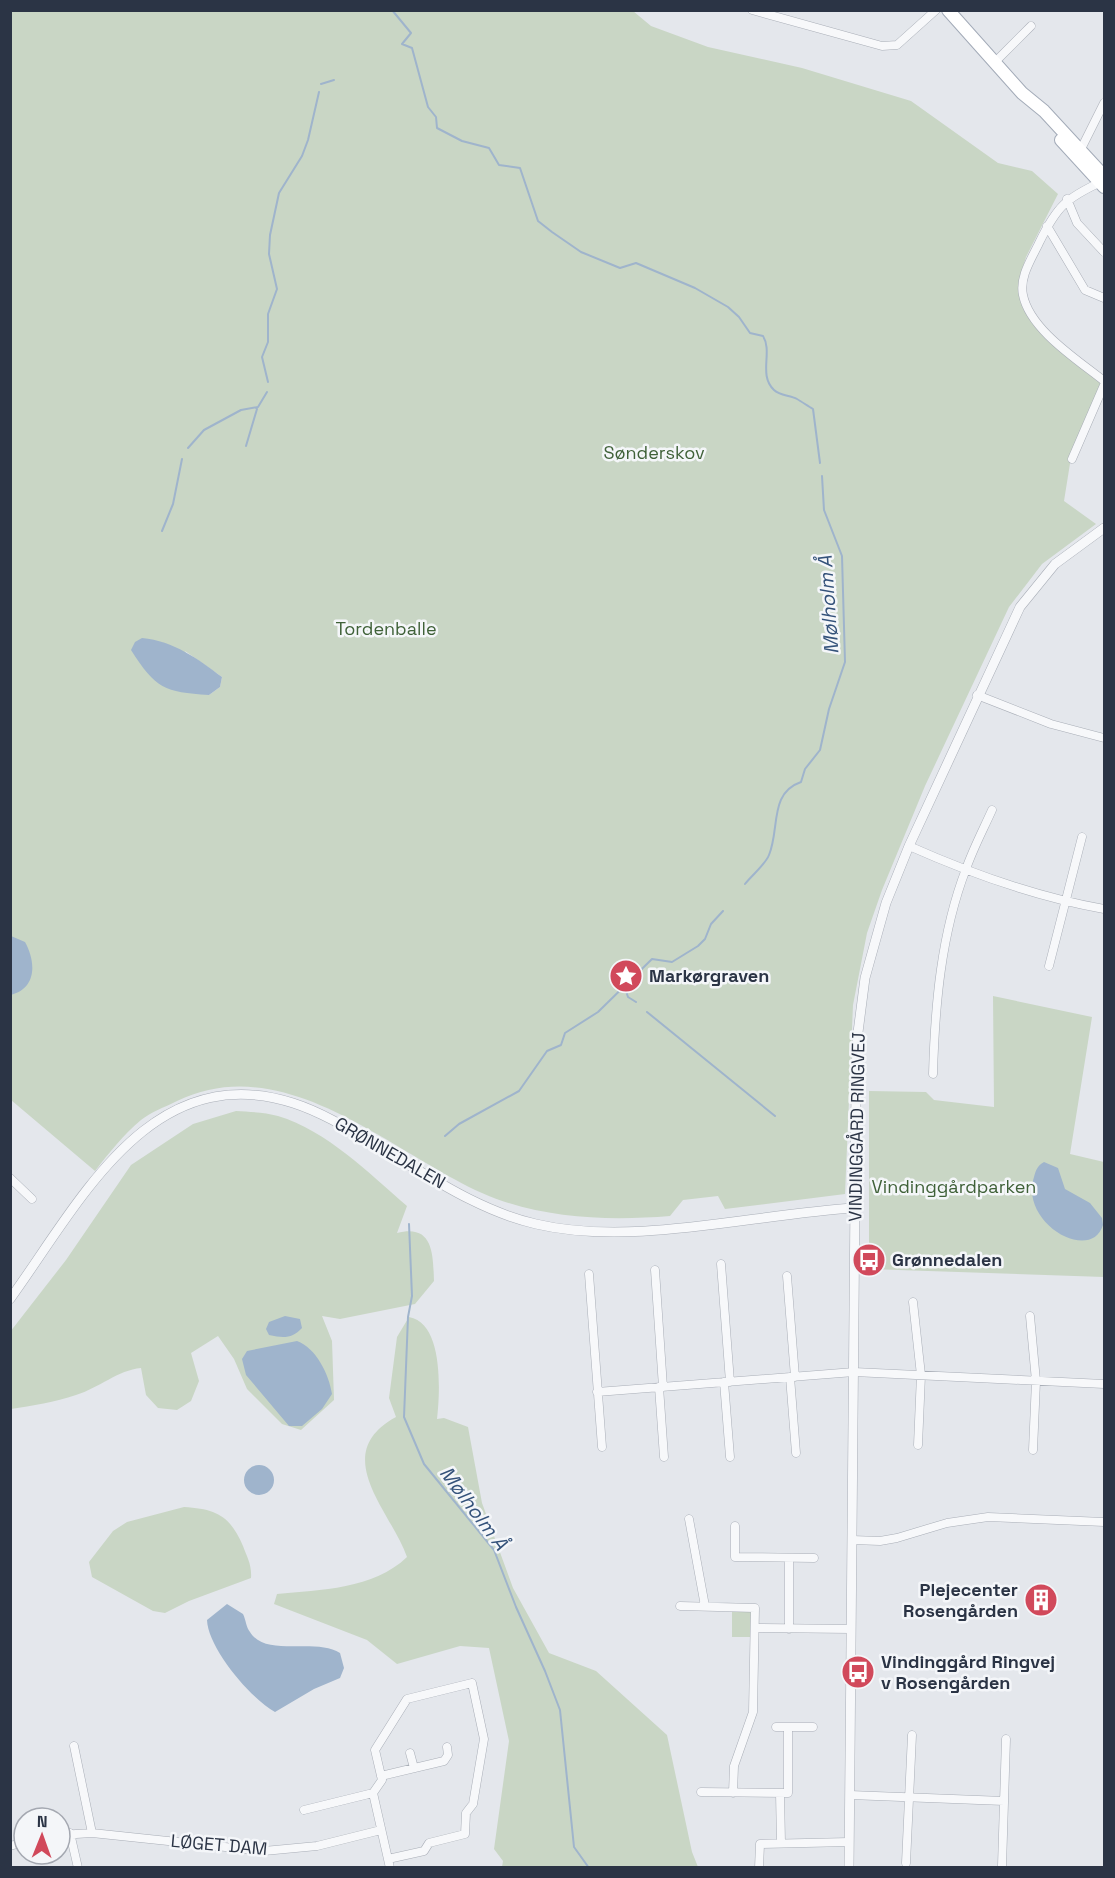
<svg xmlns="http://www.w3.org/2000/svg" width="1115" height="1878" font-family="'Space Grotesk',sans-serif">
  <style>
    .green { fill: #c9d6c5; fill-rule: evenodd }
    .water { fill: #9fb4cc }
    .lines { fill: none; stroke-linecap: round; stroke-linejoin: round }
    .stream { stroke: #9fb4cc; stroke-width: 2 }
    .minor-casing { stroke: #a9aeb7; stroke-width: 9 }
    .tertiary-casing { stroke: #a9aeb7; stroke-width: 10 }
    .primary-casing { stroke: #a3abb8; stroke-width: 14 }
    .minor { stroke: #f7f8fa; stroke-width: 8 }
    .tertiary { stroke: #f7f8fa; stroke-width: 9 }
    .primary { stroke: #fff; stroke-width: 12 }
    .labels { text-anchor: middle; stroke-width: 5; stroke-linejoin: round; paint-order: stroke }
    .park-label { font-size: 18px; fill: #3f6138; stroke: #f4f6f9 }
    .poi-label { font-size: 18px; font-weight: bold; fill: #2b3445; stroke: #f4f6f9; text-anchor: start }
    .street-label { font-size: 18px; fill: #2b3445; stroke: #f4f6f9 }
    .water-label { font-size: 20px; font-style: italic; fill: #34527a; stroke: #f4f6f9 }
  </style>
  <rect width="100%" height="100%" fill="#e4e7ec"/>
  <path class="green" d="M11,11h622l18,15 57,21 94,21 109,33 87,62 34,8 26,23 -32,63 -5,17 10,45 70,63 -29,69 -8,50 32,23 -54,40 -33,43 -84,179 -43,104 -15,43 -14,72 -8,189 -120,15 -7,-13 -35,4 -13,16c-62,5 -129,3 -188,-23 -93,-42 -197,-144 -305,-92 -12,6 -26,11 -36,19 -18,15 -32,33 -46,51l-84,-71zM185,651l37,26 -2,10 -11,8z
    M993,996l99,21 -22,137 34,8v115l-235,-8v-178l57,1 8,8 60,7z
    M236,1111c13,1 29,1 42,5 49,15 91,57 129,90l-10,27c36,-9 36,20 37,48l-19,23 -75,15 -18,-3 10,25 2,59 -33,30 -19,-6 -35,-35 -13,-30 -16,-23 -27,17 8,28 -8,20 -14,9 -19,-2 -12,-13 -5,-27c-23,2 -42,20 -65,27 -21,7 -44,11 -65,14l-1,-77 56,-72 65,-95 62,-41z
    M409,1317c35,6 31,76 28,102l7,-1 24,9 14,76 31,85 36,65 47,18 71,64 25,117 6,15h-196l1,-6 -9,-12 15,-108 -20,-93 -29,-2 -63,18 -30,-24 -93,-36 3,-10c43,-4 97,-5 130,-37 -16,-46 -79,-103 -11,-140l-7,-19 8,-61z
    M184,1507c33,2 46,9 59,39 4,11 9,19 8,32l-62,23 -24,12 -12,-2 -61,-34 -3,-15 24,-31 14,-9z
    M732,1610l19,2 2,4 -1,21h-20z"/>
  <path class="water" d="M142,638c32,3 56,21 80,39l-2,10 -11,8c-45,-3 -53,-6 -78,-45l4,-8z
    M11,936l14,6c11,20 12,46 -14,53z
    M1044,1162l14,6 7,21 25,14 12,15 1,7c-12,39 -84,-2 -69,-48 2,-7 3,-11 10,-15z
    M285,1316l15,3 2,9c-10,11 -19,10 -33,7l-3,-6 3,-7z
    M297,1341c19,7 32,33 35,53l-10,15 -20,17h-13l-43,-51 -4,-16 5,-8z
    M244 1480a15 15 0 1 1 30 0a15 15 0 1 1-30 0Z
    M227,1604l16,10c3,6 3,13 7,18 16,26 66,5 90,21l4,15 -4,10 -26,11 -39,23c-25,-14 -67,-64 -68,-92z"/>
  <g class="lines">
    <path class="stream" d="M392,10l19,23 -9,11 10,4 16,59 8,10 1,11 25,13 27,7 10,17 21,3 18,53 14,11 29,20 39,16 16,-5 59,25 33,19 11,10 11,16 13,3c10,16 -5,39 11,54 6,6 16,5 23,9 5,3 11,7 16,10l7,54
      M321,84l13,-4
      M268,382l-6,-25 6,-15v-28l9,-25 -8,-35 1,-19 9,-42 23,-37 6,-16 11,-48
      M246,446l11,-37
      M188,448l16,-18 37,-20 17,-3 9,-15
      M162,531l11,-27 9,-45
      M745,884c7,-9 20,-19 24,-29 11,-27 0,-62 32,-73l4,-13 15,-19 9,-41 16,-47 -3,-106 -18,-46 -2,-34
      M625,988l3,9 8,5
      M647,1012l128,104
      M445,1136l14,-12 60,-33 28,-40 14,-6 4,-12 33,-21 54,-53 20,3 26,-16 7,-7 6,-15 12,-13
      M409,1224l3,72 -4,21 -4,100 20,47 70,86 22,57 29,64 15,39 14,137 15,21"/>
    <g class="minor-casing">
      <path id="minor" d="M752,10l130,36 15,-1 39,-35
        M995,62l36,-36
        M1081,149l23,-46
        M1103,181c-37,17 -46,25 -64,62 -7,15 -20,34 -16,52 7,35 55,65 81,86
        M1067,199l10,24 27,29
        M1047,226l38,64 19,8
        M1072,459l32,-74
        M977,695l74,29 53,14
        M909,846c63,28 127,51 195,63
        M1049,966l33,-129
        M933,1074c2,-69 8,-140 33,-205 7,-20 17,-39 26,-59
        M10,1178l22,21
        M721,1264l9,118
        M655,1270l8,117
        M589,1274l13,173
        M787,1276l8,101
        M913,1302l8,73 -3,70
        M1030,1316l6,65 -3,69
        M790,1377l6,76
        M724,1382l6,75
        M659,1387l5,70
        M597,1392l257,-20 250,12
        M689,1519l16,87
        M735,1526v31l79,1
        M852,1540l28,1 17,-3 50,-15 41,-6 116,5
        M680,1606l75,2 -2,104 -19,54 -1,27
        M756,1628l95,1
        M789,1629v-71
        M776,1727h37
        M410,1753l4,15
        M381,1776l63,-15 4,-6 -1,-8
        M701,1792l87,1v-66
        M780,1793l1,50
        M850,1795l154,6
        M304,1810l69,-17
        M70,1833l8,35
        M92,1833l172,18 53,-5 64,-16
        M60,1835l32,-2 -18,-87
        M10,1846l14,-4
        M388,1859l36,-8 5,-8 36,-9 1,-21 7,-9 11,-65 -12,-56 -65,16 -32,51 7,30 -9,13 17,75
        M906,1863l6,-128
        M1002,1866l4,-127
        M759,1868l1,-24 89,-2"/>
    </g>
    <g class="tertiary-casing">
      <path id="tertiary" d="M10,1299c69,-95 140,-242 283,-196 31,10 59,28 86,44 50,29 100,64 157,77 97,23 218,-10 318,-16
        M849,1868l7,-781 1,-47 8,-62 21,-75 23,-57 111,-239 35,-43 49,-36"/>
    </g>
    <g class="primary-casing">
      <path id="primary" d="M948,10l74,83 22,18 60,65
        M1061,140l43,47"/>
    </g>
    <use href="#minor" class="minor"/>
    <use href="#tertiary" class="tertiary"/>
    <use href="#primary" class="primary"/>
  </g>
  <defs>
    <g id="sight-disc" transform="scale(1.725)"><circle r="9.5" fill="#d1495b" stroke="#f4f6f9"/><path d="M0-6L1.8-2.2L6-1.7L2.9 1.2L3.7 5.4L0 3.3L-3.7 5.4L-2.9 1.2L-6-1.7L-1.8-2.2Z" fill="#fff"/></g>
    <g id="bus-disc" transform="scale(1.725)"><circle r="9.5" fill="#d1495b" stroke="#f4f6f9"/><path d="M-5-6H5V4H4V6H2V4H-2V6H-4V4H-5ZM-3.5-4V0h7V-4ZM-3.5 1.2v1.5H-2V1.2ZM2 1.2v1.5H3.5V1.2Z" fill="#fff"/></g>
    <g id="building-disc" transform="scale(1.725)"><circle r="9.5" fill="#d1495b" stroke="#f4f6f9"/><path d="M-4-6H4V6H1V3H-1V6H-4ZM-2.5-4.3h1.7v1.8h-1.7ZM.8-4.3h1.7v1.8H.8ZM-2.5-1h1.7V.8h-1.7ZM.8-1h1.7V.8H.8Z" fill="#fff"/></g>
  </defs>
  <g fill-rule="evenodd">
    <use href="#sight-disc" x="626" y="976"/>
    <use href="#bus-disc" x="869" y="1260"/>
    <use href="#building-disc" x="1041" y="1600"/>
    <use href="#bus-disc" x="858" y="1672"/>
  </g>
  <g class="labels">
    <g class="park-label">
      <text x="654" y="459">Sønderskov</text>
      <text x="386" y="635">Tordenballe</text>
      <text x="954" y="1193">Vindinggårdparken</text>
    </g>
    <g class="poi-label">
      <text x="649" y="982">Markørgraven</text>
      <text x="892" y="1266">Grønnedalen</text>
      <text x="1018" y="1596" text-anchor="end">Plejecenter<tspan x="1018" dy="21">Rosengården</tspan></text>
      <text x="881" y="1668">Vindinggård Ringvej<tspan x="881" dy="21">v Rosengården</tspan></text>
    </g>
    <g class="street-label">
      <text transform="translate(857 1127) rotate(-89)" y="6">VINDINGGÅRD RINGVEJ</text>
      <text transform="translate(390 1153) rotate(30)" y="6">GRØNNEDALEN</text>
      <text transform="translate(219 1845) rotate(5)" y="6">LØGET DAM</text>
    </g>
    <g class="water-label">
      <text transform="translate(828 605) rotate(-94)" y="7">Mølholm Å</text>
      <text transform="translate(474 1508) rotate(53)" y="7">Mølholm Å</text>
    </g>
  </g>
  <rect width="1115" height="1878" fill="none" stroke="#2b3445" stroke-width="24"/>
  <g transform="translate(42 1836) rotate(1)"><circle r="28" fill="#f4f6f9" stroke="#a4a8b1" stroke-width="1.5"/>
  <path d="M0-4.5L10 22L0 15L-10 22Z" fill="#d1495b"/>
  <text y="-9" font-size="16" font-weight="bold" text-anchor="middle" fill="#2b3445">N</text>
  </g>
</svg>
